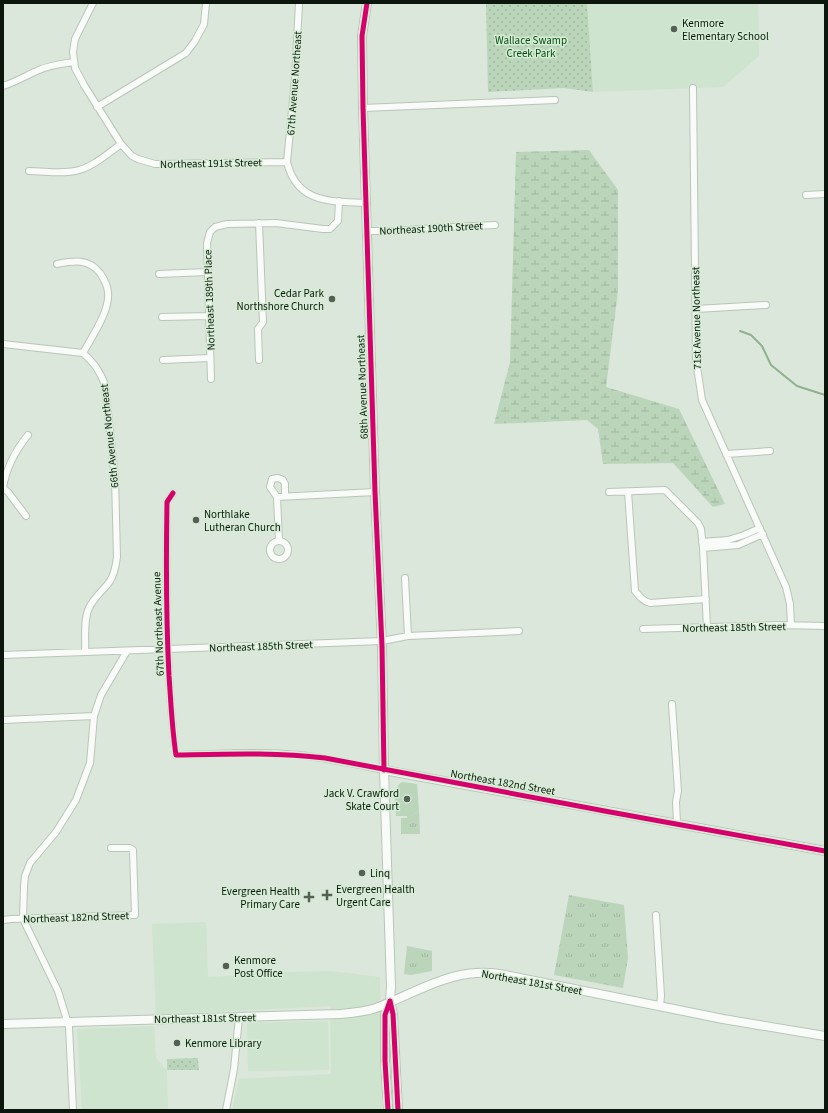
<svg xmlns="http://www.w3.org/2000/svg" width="828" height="1113" font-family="'Source Sans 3',sans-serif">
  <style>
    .built { fill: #cee4ce }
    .grass { fill: url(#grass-tufts) }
    .wetland { fill: url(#wetland-marsh) }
    .park { fill: url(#park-dots) }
    .pitch { fill: #bbd5bb }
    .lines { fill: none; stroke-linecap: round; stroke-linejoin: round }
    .stream { stroke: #8fb28e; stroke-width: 2 }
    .minor-casing { stroke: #bac5ba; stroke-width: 8 }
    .tertiary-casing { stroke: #bac5ba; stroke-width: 10 }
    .minor { stroke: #f9fbf9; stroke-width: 6 }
    .tertiary { stroke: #f9fbf9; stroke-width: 8 }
    .cycleway-casing { stroke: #d5edd4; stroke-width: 8 }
    .cycleway { stroke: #d6006c; stroke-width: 5 }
    .poi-dot { fill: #555f55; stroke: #d5edd4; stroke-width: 1.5 }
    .labels { text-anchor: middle; stroke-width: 3; stroke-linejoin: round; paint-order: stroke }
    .poi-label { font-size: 11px; fill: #0d160d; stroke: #d5edd4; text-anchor: start }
    .park-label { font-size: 11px; fill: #084d12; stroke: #d5edd4 }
    .street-label { font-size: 11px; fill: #0d160d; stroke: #d5edd4 }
  </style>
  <defs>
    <pattern id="grass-tufts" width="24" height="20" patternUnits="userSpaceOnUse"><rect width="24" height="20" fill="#bbd5bb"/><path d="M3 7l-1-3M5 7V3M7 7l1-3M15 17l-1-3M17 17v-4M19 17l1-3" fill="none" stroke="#a0b6a0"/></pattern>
    <pattern id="wetland-marsh" width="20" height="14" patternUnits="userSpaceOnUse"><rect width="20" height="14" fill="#bbd5bb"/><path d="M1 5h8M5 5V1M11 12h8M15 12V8" fill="none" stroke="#a0b6a0"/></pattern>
    <pattern id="park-dots" width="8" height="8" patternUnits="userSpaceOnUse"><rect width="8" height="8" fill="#bbd5bb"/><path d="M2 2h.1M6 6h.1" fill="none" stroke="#a0b6a0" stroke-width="1.8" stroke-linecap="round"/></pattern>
  </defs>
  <rect width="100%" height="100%" fill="#dae7da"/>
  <path class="built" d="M587,3h171l1,53 -36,31 -130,5z
    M206,922l2,55 37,-2 5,-2 80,-2 50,6 2,133h-150l7,-31 92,-5 -1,-68 -174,9 -4,-91z
    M328,1021l1,49 -81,1 -1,-48z
    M154,1026l2,32 11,13 1,39h-86l-5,-81z"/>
  <path class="grass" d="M419,810l1,24h-19v-16h6v-2h5z
    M569,895l55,10 4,53 -5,30 -69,-13z
    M407,946l25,5v20l-21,4 -7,-1z"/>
  <path class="wetland" d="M589,150l29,40v101l-12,96 73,22 46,95 -12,3 -40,-44 -70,1 -5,-35 -11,-9 -93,4 16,-62 6,-210z"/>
  <path class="park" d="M486,3h101l6,89 -29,-4 -76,4z
    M198,1058l1,12h-32v-11z"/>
  <path class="pitch" d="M402,782l15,2 2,26 -7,6h-16c0,-11 -4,-28 6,-34z"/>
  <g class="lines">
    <path class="stream" d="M740,331l11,4 11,11 9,19 26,21 28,9"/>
    <g class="minor-casing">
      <path id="minor" d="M93,3l-18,36 -2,13 2,16 9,17 37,59 11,12 6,3 17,5 132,-2
        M299,3l-4,76 -8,83c10,42 44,39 79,41
        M3,86c13,-4 24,-11 36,-16 11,-5 23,-6 35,-8
        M693,88l3,272 6,40 84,187 4,17 1,21
        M97,107l89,-54 9,-12 9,-17 2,-21
        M363,108l192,-8
        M29,171c15,0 31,3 46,0 17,-3 32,-17 46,-27
        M806,195l19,-1
        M259,223l4,99 -5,7 1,31
        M367,231h28l38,-3 62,-3
        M57,264c16,-3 31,-6 43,9 4,6 8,13 8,20 2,18 -17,45 -25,60 11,10 17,18 22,32l10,93 2,79c-1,8 -2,16 -7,24 -6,9 -16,16 -21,27 -6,13 -3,30 -4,44
        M159,274l49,-2
        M696,309l70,-4
        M162,317l47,-1
        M3,344l80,9
        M163,360l47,-2
        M211,379l-4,-136 3,-11 5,-5 12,-3 49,-1 47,6h7l8,-8 1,-20
        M726,454l44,-3
        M3,488c3,-20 12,-37 25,-53
        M3,488l5,4 18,24
        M609,492l56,-2 33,33 3,6 2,19 4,79
        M628,492l7,99c5,6 8,10 15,12l56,-4
        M173,493l-6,9c-1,58 -1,116 2,174 2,27 3,53 7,79 40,-1 82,-4 123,0 28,3 56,9 85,15
        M277,497l98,-5
        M279,541l-2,-44 -7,-10 2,-8 6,-1 5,2 2,4v12
        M270 550a9 9 0 1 1 18 0a9 9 0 1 1-18 0Z
        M702,542l26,-2 16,-5 16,-7
        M703,548l35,-3 25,-11
        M405,578l3,58
        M643,629l138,-4 44,1
        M3,655l379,-14 26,-5 111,-5
        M672,704l6,87 -2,11 1,21
        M3,720l91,-4
        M656,915l5,81 -1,10
        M3,920l8,-1 124,-4 -2,-65 -3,-2h-19
        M73,1110l-4,-83 -11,-36 -35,-72 1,-33 1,-10 5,-13 26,-31 20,-32 14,-37 4,-47 7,-21 26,-44
        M226,1110l8,-41 5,-52"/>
    </g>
    <g class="tertiary-casing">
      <path id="tertiary" d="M367,3l-5,33 1,72 12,384 7,154 2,124 7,217 -1,14 3,13 5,96
        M384,770l441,81
        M3,1024l337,-10c12,-1 25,-2 36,-6 44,-17 80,-43 129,-33l218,44 102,17
        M388,1110l-3,-49v-46l5,-13"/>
    </g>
    <use href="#minor" class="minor"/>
    <use href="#tertiary" class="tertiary"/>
    <g class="cycleway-casing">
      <path id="cycleway" d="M367,3l-5,33 1,72 12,384 7,154 2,124
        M173,493l-6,9c-1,58 -1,116 2,174 2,27 3,53 7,79 50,-1 99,-3 149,3l285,54 215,39
        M390,1001l3,13 5,96
        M388,1110l-3,-49v-46l5,-14"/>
    </g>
    <use href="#cycleway" class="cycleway"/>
  </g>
  <g class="poi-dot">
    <circle cx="674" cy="29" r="4"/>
    <circle cx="332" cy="299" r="4"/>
    <circle cx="196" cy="520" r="4"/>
    <circle cx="407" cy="799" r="4"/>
    <circle cx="362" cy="873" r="4"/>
    <path d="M325 889h4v4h4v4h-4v4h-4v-4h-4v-4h4z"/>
    <path d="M307 891h4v4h4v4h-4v4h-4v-4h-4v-4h4z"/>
    <circle cx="226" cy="966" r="4"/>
    <circle cx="177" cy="1043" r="4"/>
  </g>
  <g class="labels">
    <g class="poi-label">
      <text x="682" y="27">Kenmore<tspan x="682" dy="13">Elementary School</tspan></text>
      <text x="324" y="297" text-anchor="end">Cedar Park<tspan x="324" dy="13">Northshore Church</tspan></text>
      <text x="204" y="518">Northlake<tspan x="204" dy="13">Lutheran Church</tspan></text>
      <text x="399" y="797" text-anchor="end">Jack V. Crawford<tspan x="399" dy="13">Skate Court</tspan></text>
      <text x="370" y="877">Linq</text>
      <text x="336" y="893">Evergreen Health<tspan x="336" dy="13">Urgent Care</tspan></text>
      <text x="300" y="895" text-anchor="end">Evergreen Health<tspan x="300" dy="13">Primary Care</tspan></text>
      <text x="234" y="964">Kenmore<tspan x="234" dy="13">Post Office</tspan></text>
      <text x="185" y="1047">Kenmore Library</text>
    </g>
    <g class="park-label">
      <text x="531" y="44">Wallace Swamp<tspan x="531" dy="13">Creek Park</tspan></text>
    </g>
    <g class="street-label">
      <text transform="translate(294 83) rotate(-86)" y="4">67th Avenue Northeast</text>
      <text transform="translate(211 163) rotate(-1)" y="4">Northeast 191st Street</text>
      <text transform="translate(431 228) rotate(-3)" y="4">Northeast 190th Street</text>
      <text transform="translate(209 300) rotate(-92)" y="4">Northeast 189th Place</text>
      <text transform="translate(696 318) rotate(-91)" y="4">71st Avenue Northeast</text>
      <text transform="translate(362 387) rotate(-92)" y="4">68th Avenue Northeast</text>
      <text transform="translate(109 436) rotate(-96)" y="4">66th Avenue Northeast</text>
      <text transform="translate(158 624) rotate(-92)" y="4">67th Northeast Avenue</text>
      <text transform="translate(734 627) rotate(-1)" y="4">Northeast 185th Street</text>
      <text transform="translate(261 646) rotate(-2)" y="4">Northeast 185th Street</text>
      <text transform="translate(503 782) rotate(10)" y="4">Northeast 182nd Street</text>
      <text transform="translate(76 917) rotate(-2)" y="4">Northeast 182nd Street</text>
      <text transform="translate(532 982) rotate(10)" y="4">Northeast 181st Street</text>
      <text transform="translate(205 1018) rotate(-1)" y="4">Northeast 181st Street</text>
    </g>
  </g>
  <rect width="828" height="1113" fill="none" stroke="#0d160d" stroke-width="8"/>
</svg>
